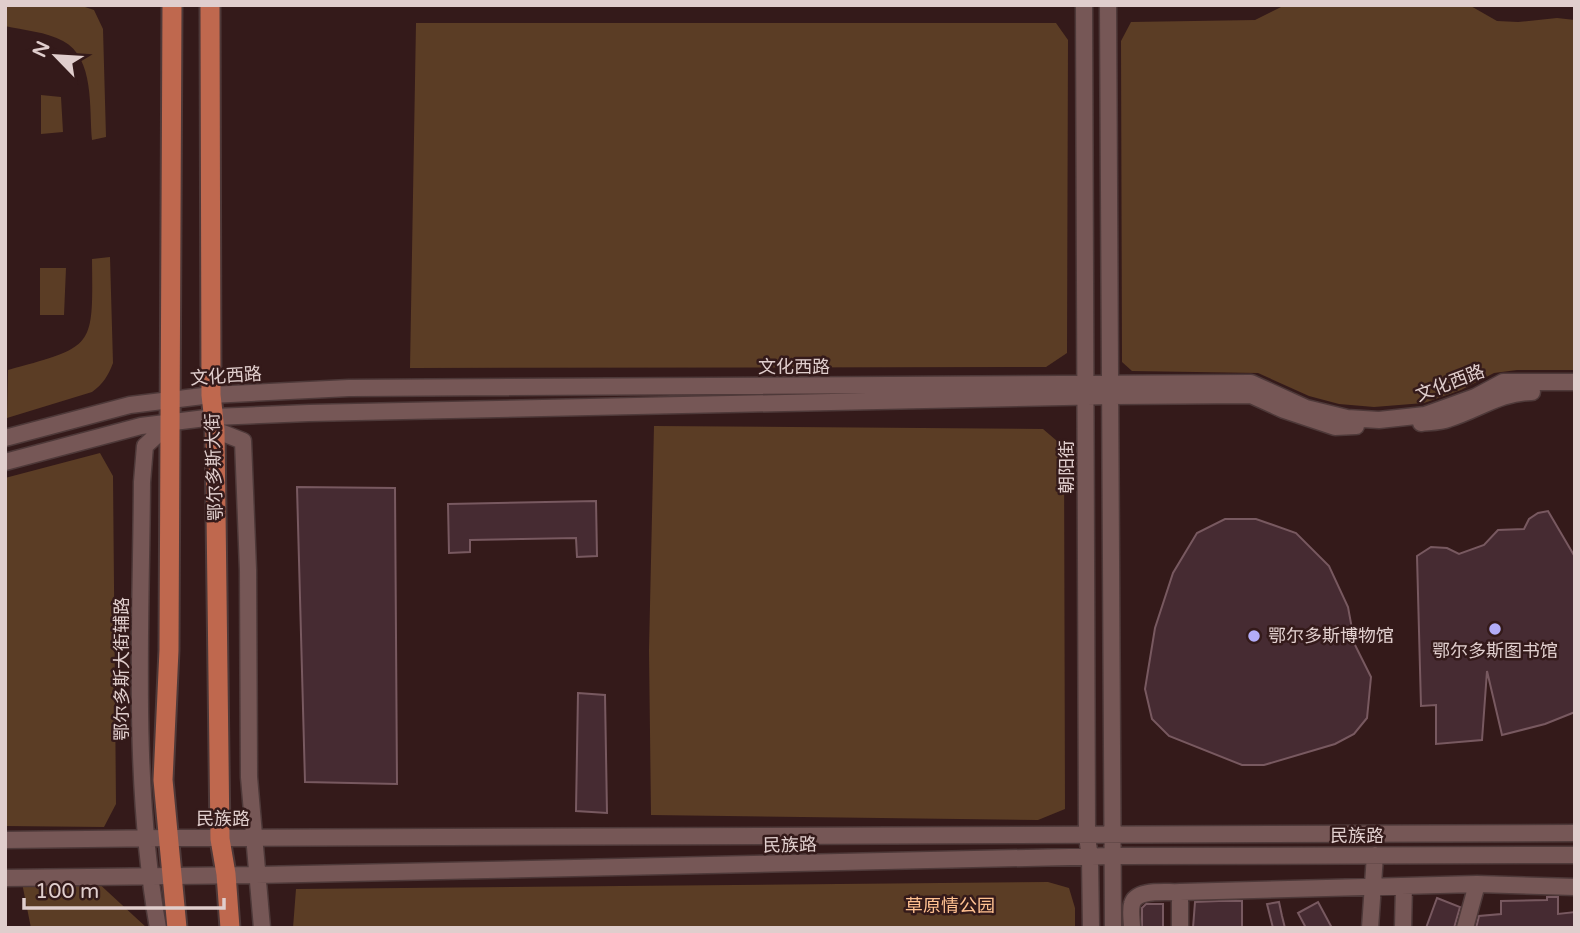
<svg xmlns="http://www.w3.org/2000/svg" width="1580" height="933" font-family="'Varela Round','Noto Sans SC',sans-serif">
  <style>
    .green { fill: #5b3d25 }
    .building { fill: #462b32; stroke: #785960; stroke-width: 2 }
    .lines { fill: none; stroke-linecap: round; stroke-linejoin: round }
    .minor-casing { stroke: #4e3939; stroke-width: 19 }
    .major-casing { stroke: #4e3939; stroke-width: 23 }
    .minor { stroke: #765756; stroke-width: 16 }
    .major { stroke: #bf684e; stroke-width: 19 }
    .poi-dot { fill: #b3adf9; stroke: #341a1a; stroke-width: 2.5 }
    .labels { text-anchor: middle; stroke-width: 5; stroke-linejoin: round; paint-order: stroke }
    .street-label { font-size: 18px; fill: #e0cecd; stroke: #341a1a }
    .poi-label { font-size: 18px; fill: #e0cecd; stroke: #341a1a; text-anchor: start }
    .park-label { font-size: 18px; fill: #ffc191; stroke: #341a1a }
  </style>
  <rect width="100%" height="100%" fill="#341a1a"/>
  <path class="green" d="M5,5h74l15,5 9,19 3,108 -14,3c-3,-31 3,-82 -29,-99 -16,-9 -40,-11 -58,-15z
    M1285,5h184l28,16 21,1 39,-4 18,2v350h-58l-23,3 -33,17 -37,13 -50,4 -35,-3 -30,-8 -51,-23 -126,-2 -10,-9 -1,-321 10,-19 124,-2z
    M416,23h640l12,17 -1,313 -21,14 -636,1z
    M41,95l20,2 2,35 -22,2z
    M110,257l3,106c-5,13 -10,21 -21,29l-85,26 1,-48c87,-24 85,-21 84,-111z
    M40,268h26l-2,47h-24z
    M654,426l389,3 21,18 1,362 -27,11 -387,-5 -2,-165z
    M100,453l13,23 3,328 -12,23 -99,-1v-348z
    M95,880l52,48h-116l-9,-45z
    M1048,882l21,6 6,20v20h-782l3,-39z"/>
  <path class="building" d="M297,487l98,1 2,296 -92,-2z
    M596,501l1,55 -20,1 -1,-19 -106,2v12l-21,1 -1,-49z
    M1548,511l27,46v155l-30,12 -43,11 -15,-64 -5,69 -46,4v-39l-15,1 -4,-150 14,-9 16,1 12,6 25,-9 14,-15 26,-1 5,-10 9,-6z
    M1225,519h31l40,14 33,33 19,41 7,38 16,32 -4,41 -13,16 -19,10 -71,21h-22l-73,-29 -17,-17 -7,-30 10,-61 18,-55 24,-40z
    M578,693l27,2 2,118 -31,-2z
    M1547,897h11v17l17,-2v16h-99l3,-12 22,-2v-13l46,-1z
    M1437,898l23,9 -6,21h-28z
    M1219,901h23v27h-49l2,-26z
    M1279,902l3,14 3,12h-12l-6,-24z
    M1318,902l14,26h-26l-8,-15z
    M1146,904h17v24h-21v-20z"/>
  <g class="lines">
    <g class="minor-casing">
      <path id="minor" d="M1084,5l3,831 3,22 1,70
        M1108,5l5,923
        M1421,423c8,-1 19,-1 27,-4 30,-9 52,-27 84,-27
        M215,430l28,11 5,129 1,207 13,151
        M5,438l125,-33 81,-10 138,-7 902,-5 55,25 41,10 32,2 46,-5 50,-18 28,-15h72
        M5,462l136,-36 73,-9 95,-4 802,-17 140,-1 33,15 51,17 21,-1
        M5,840l163,-2 1407,-5
        M5,878l252,-3 856,-19 462,-1
        M1180,892l297,-8 98,3
        M158,928c-26,-147 -17,-298 -16,-446l3,-36 26,-24
        M1132,928c0,-7 -2,-17 0,-24 4,-16 35,-11 48,-12v36
        M1370,928l5,-73
        M1403,928l1,-42
        M1465,928l12,-44"/>
    </g>
    <g class="major-casing">
      <path id="major" d="M172,5l-3,645 -6,130 14,148
        M210,5l1,390 4,35 5,409 6,35 4,54"/>
    </g>
    <use href="#minor" class="minor"/>
    <use href="#major" class="major"/>
  </g>
  <g class="poi-dot">
    <circle cx="1495" cy="629" r="7"/>
    <circle cx="1254" cy="636" r="7"/>
  </g>
  <g class="labels">
    <g class="street-label">
      <text x="794" y="373">文化西路</text>
      <text transform="translate(226 376) rotate(-4)" y="6">文化西路</text>
      <text transform="translate(1450 383) rotate(-21)" y="6">文化西路</text>
      <text transform="translate(214 467) rotate(-92)" y="6">鄂尔多斯大街</text>
      <text transform="translate(1067 467) rotate(-90)" y="6">朝阳街</text>
      <text transform="translate(122 669) rotate(-90)" y="6">鄂尔多斯大街辅路</text>
      <text x="223" y="825">民族路</text>
      <text x="1357" y="842">民族路</text>
      <text transform="translate(790 845) rotate(-1)" y="6">民族路</text>
    </g>
    <g class="poi-label">
      <text x="1268" y="642">鄂尔多斯博物馆</text>
      <text x="1495" y="657" text-anchor="middle">鄂尔多斯图书馆</text>
    </g>
    <g class="park-label">
      <text x="950" y="912">草原情公园</text>
    </g>
  </g>
  <rect width="1580" height="933" fill="none" stroke="#e0cecd" stroke-width="14"/>
  <g transform="translate(56 56) rotate(295)" stroke="#341a1a" stroke-width="5" paint-order="stroke">
  <path d="M0-5L12 26L0 18L-12 26Z" fill="#e0cecd"/>
  <text y="-10" font-size="19" font-weight="bold" text-anchor="middle" fill="#e0cecd">N</text>
  </g>
  <path d="M24 898v10h200v-10" fill="none" stroke="#e0cecd" stroke-width="3.5"/>
  <text x="35" y="898" font-size="21" fill="#e0cecd" stroke="#341a1a" stroke-width="5" paint-order="stroke">100 m</text>
</svg>
